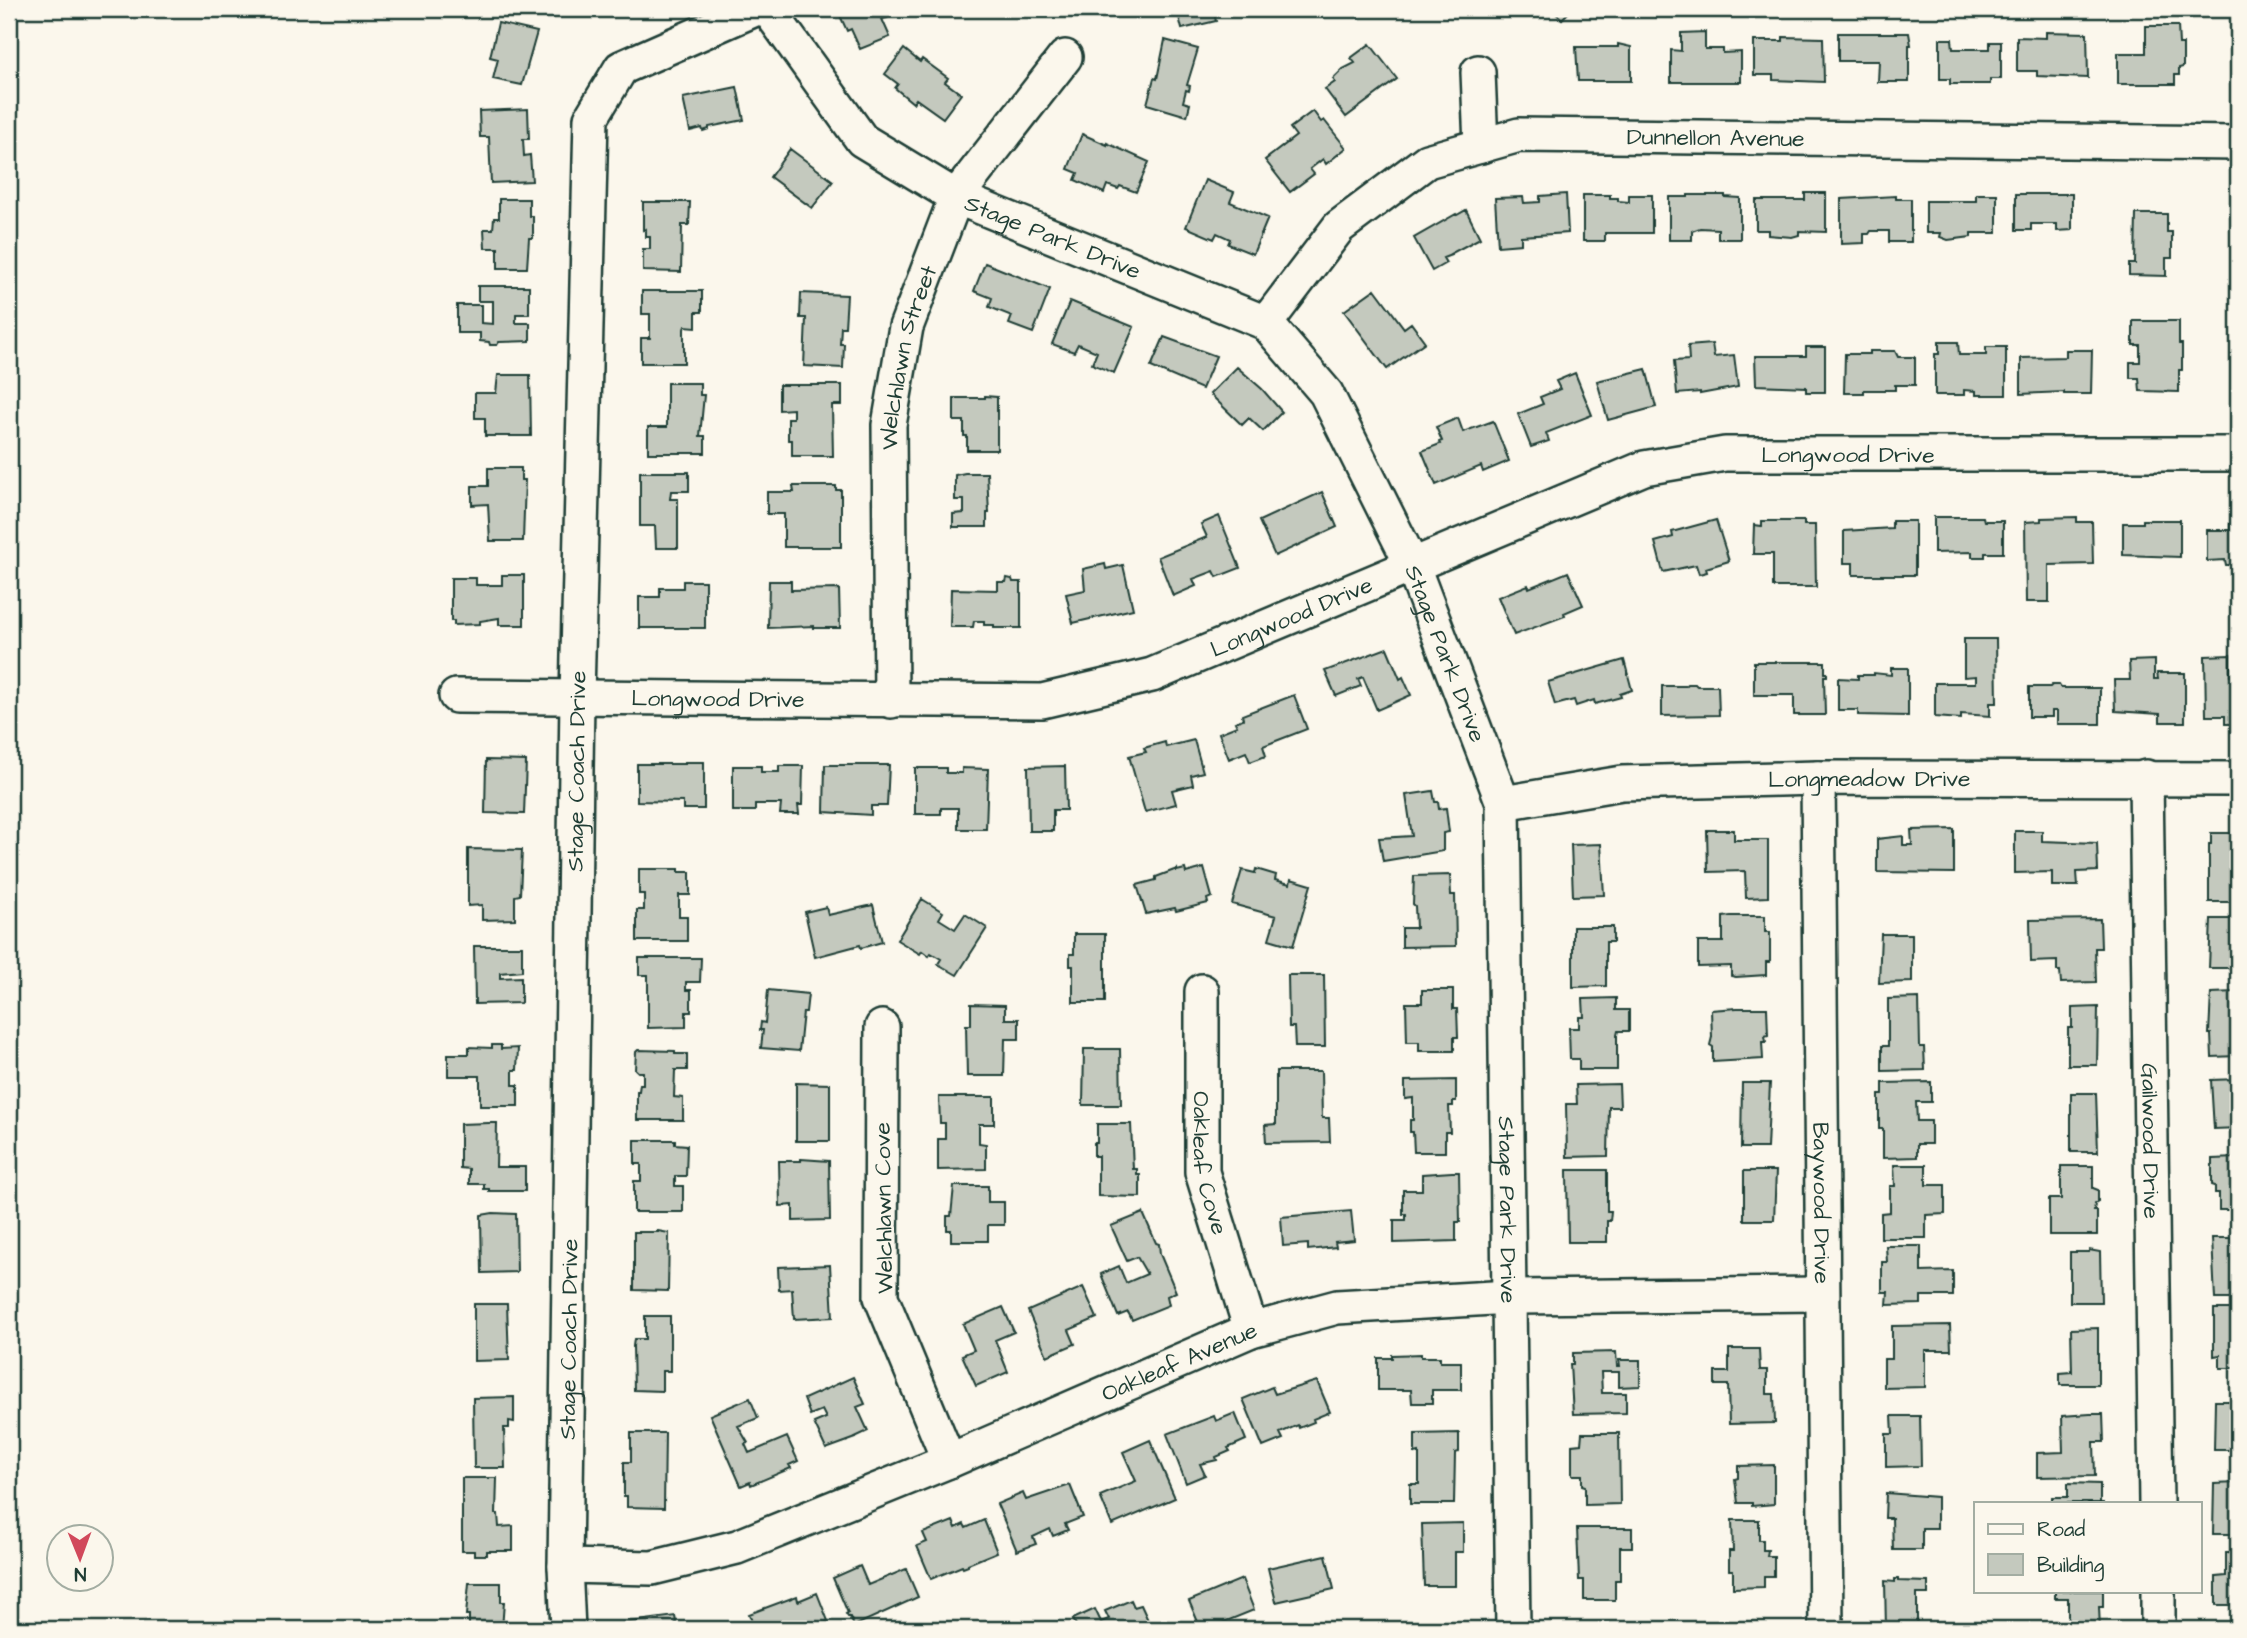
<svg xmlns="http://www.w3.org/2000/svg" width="2247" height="1638" font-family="'Architects Daughter',sans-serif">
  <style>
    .building { fill: #c4c9be; stroke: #1f3d34; stroke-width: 2 }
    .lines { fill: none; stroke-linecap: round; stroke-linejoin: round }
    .minor-casing { stroke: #1f3d34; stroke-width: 38 }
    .minor { stroke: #fbf7ec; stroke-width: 33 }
    .labels { text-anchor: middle; stroke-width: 5; stroke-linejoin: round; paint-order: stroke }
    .street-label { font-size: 23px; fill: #1f3d34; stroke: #fbf7ec }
  </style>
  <rect width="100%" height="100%" fill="#fbf7ec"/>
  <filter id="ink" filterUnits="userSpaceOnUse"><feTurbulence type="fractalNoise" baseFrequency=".0143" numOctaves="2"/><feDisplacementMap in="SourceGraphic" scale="14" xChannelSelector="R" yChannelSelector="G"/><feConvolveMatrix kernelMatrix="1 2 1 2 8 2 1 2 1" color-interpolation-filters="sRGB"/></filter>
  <g filter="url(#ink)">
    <path class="building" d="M837,9h46l4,9 -5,1 8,18 -30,12 -9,-20 -4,2z
      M1177,9h36l3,12 -34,8z
      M1551,9h21l-10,10z
      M498,23l39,9 -15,53 -29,-6 5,-20 -8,-2z
      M2146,26h32l1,18h4v23l-4,1v7h-4v9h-57v-31h28z
      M1705,32v17h18v4l18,-1v30h-70v-32l10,1v-18z
      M2046,32l41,1 1,45 -51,-2v-5h-20v-34l29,1z
      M1838,33h71l2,12h-2v37h-31l1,-21h-41z
      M1783,37l40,1 1,44 -51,-2v-5h-19v-34h29z
      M1940,39h12l1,10h37v-7h11v37h-11v5h-40v-5h-10z
      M1165,40l33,9 -11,36 3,1 -1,5 -3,-1 -3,12 7,2 -3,12 -40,-12 7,-26 3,1z
      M1370,44l27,35 -51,38 -21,-28 10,-7 -2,-3 10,-10 12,-6 -4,-5z
      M1618,44l13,3v34h-53l-2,-34h42z
      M904,49l16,13 2,-3 26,19 -3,4 16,12 -18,24 -27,-19 -3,4 -18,-15 3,-4 -13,-10z
      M737,87l7,33 -35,7v2l-6,2 -1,-3 -12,3 -7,-33z
      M528,109l1,30h-6l1,17 6,-1 2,26 -41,2 -2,-46h-9l-1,-26z
      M1313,111l8,11 3,-2 22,28 -20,16 -3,-5 -13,10 4,5 -24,18 -25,-32 31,-24 -6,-8z
      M1082,134l25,11v-2l42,19 -13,30 -16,-6 -2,3 -11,-4 -3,8 -29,-13 3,-7 -10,-4z
      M790,149l43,32 -21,27 -42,-31z
      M1205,180l29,12 -4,10 38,16 -15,36 -25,-10 2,-5 -13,-6 -3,6 -28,-12z
      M1805,193h21v39l-27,-1v4l-7,2 -24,-2v-5h-12v-30h49z
      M1566,194l2,39 -47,3v8l-23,2 -3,-48 28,-1 1,6 16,-1v-6z
      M1976,194h21v39h-26v4l-23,3 -8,-3 1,-4h-15v-32h50z
      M2016,194h56v36l-15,1v-7h-26v6h-15z
      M1583,195h27v3h8v3l11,1v-7h23v38h-47v8h-22z
      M1688,195h37v2l15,1v41h-22v-10l-18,-1 -8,3v9h-23v-43h19z
      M1896,196v3h15v43h-22v-11h-18l-2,3h-5v9l-23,1v-45z
      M499,199h30v17h4v22h-4l-2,30h-29v-20h-13l-1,-19h9l1,-11h5z
      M643,202h47l-1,23h-7l-1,47 -38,-1v-22h7v-12h-4v-8l-3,1z
      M1466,210l14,28 -30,16 1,1 -8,3 3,5 -14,8 -18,-33 42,-24 1,1z
      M2136,214h31v18h5v26h-6v18l-37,-1v-11h6z
      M985,263l65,26 -17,44 -24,-9 3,-8 -23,-9 3,-9 -18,-7z
      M478,286h51v28h-13v9h14v18l-31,1 -2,3h-7l-1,-3 -9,-1v-8h-23v-28h24v18l12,1v-23h-15z
      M1375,289l29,39 7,-5 14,19 -38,27 -43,-58z
      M642,291h60v21h-6v15l-11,-1 -1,3v34h-43v-25h9v-24h-8z
      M801,293l46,2 -2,32h-4l-1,17h4l-1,24 -39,-2 2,-48h-6z
      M1070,301l64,26 -20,46 -22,-9 5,-12 -19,-8 -4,8 -22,-8z
      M2133,321h46v23h3v26h-3v22l-39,-1 -1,-13h-9v-16h10v-17h-7z
      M1164,337l52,19 -14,33 -51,-22z
      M1939,342h19l1,13h27v-8h20v48h-30v-4l-12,-1v5h-29v-41h4z
      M1712,344l2,13 20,-2 4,32 -38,7v-2l-23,2 -3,-33 15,-1 -1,-14z
      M1806,347h19v45h-19v-5l-50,-2 -1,-29h51z
      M2066,350h26l-1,44h-27v-2l-43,2v-36l45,-1z
      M1870,351h25l3,6h17v28h-20v5h-31v3h-20l1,-39h25z
      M1237,367l25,22 20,23 -19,19 -14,-13 -7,7 -32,-31z
      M1646,369l10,38 -48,13 -11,-39z
      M1575,373l17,42 -46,18 3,8 -18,6 -13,-33 25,-10 -3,-7 20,-8 -4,-8z
      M498,375h32l1,61h-46v-18h-10v-25h21z
      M667,383h33v12h4l-4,41h5v17h-57v-26h19z
      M779,385h63v20h-10l1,51h-41v-16h-4v-22h5v-9l-14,1z
      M985,396l12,1v53h-30v-14h-3v-15h-10v-23h31z
      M1458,418l5,14 30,-11 16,40 -26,11 -2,-6 -45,19 -14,-34 18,-7 -1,-2 3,-1 -6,-14z
      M488,468h33v12h4l-2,61h-33l-2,-37 -16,1v-19h16z
      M640,472h49v19h-18l-1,8h8v49h-22l-1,-22h-15z
      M965,473h22l2,40h-2v14h-34v-13l11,-1v-13h-9v-25z
      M793,486h43v4h5v57h-57v-33h-17v-22h27z
      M1322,492l15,35 -62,29 -16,-35z
      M1219,516l21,52 -23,9 -3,-6 -21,8 3,7 -23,10 -15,-39 49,-20 -6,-13z
      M1934,517h49l1,4h19v32h-18v4h-13v-5l-38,1z
      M2077,517v5h15l1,42 -44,1v37h-23l-1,-80 16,-1v-3z
      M1716,520l13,41 -23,7 1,4 -8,2 -3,-9 -33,7 -8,-30 18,-5 -1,-5z
      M2143,520h37v37l-57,-2v-32h20z
      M1762,521h42v4h11l1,62h-43v-33h-20l1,-29 8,1z
      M1892,521h23v54h-62v-12h-9v-32l48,-3z
      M2230,524h8v41h-12l-1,-5 -18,1v-31h23z
      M1105,564l1,5 17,-4 10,44 -60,14 -7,-29 19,-4 -2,-21z
      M1568,572l15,33 -19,8 1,3 -51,19 -16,-38 30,-12 1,3z
      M502,575h22v50h-25v-7l-19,3v3l-26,1v-4h-3v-43h25v7h26z
      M1007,578l5,1 1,3h8v46h-27v-3h-10v-4h-10l-1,6h-23l1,-38 47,1v-8h8z
      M683,581h22v47h-66v-31h21v-9h23z
      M769,581h22v9l48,-1 1,39h-26v-2l-46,2z
      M1964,639h32l1,64h-7v13l-29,-2v5l-26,-2v-34h41v-7l-12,1z
      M1387,648l13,31 3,-2 8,18 -34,15 -14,-33 -5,2 3,7 -25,10 -11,-25z
      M2230,655v21h8v48h-13v-8h-19l-1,-60z
      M1624,660l8,30 -12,4 1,3 -26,7 -1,-4 -18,6 -2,-6 -19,5 -7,-23z
      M2154,660v19h4l-1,-6h28v49h-25v-8l-45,-3 -1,-31h16l-1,-19z
      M1754,662h71v11h2v3h-3l1,39h-31v-20h-40z
      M1891,668h17v48l-50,-1v-5h-20v-32l20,1v-4h16v-2l17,2z
      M1688,684h7l2,2h21l1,29 -57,1v-30h24z
      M2052,685h7l2,3h39v36h-43v-13h-5v6h-23v-30h21z
      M1294,695l13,34 -44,17 3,10 -16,6 -4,-10 -17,7 -10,-26 18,-7 -2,-4 8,-3 -1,-4z
      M1194,740l9,32 -12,3 2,10 -21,5 4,14 -31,8 -16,-56 17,-4 -2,-4 21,-6 1,5z
      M486,760l40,1 -2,53 -39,-1z
      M685,762h19v47h-21v-7l-46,-1v-37h48z
      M825,765h64l-2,41h-16v9l-47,-3z
      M733,766h28v6h18v-6h24l-1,39h-4l1,9h-19l1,-10h-26v7h-22z
      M1065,766l1,44h-13v21h-24l-1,-64z
      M915,768h31v5h16v-5l26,1 -2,60h-28v-21h-17v6h-26z
      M1433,791l2,11h3l1,7 7,-1 3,24 -6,1v18l-60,10 -4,-23 33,-2 -6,-41z
      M1954,829v44l-77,-1v-33l26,-3v9h9l-1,-15z
      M1707,830h27v10h34v57l-22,1 -1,-27 -37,1z
      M2015,831h27v10l55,2 1,28 -21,1 1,14h-26v-14l-37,1z
      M2211,833h27v69h-29v-58h2z
      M1601,844l3,51 -31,1 -2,-51z
      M468,849l54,1 -2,45 -5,1v23l-33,1v-15l-14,1z
      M1204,868l8,29 -5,2 1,4 -32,8 -1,-3 -29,6 -9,-29 19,-5v-3l21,-8v2l8,-2 1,4z
      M639,869h40v3h11v23h-11v21h8v25h-50v-31h7v-16h-5z
      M1256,869l20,6 -1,5 15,4 1,-5 20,6 -18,61 -24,-7 7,-23 -44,-12 10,-34 13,3z
      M1450,875l1,20h4l1,51 -54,1v-19h14l-1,-22 -2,-2 1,-28z
      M922,899l21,13 -4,7 16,10 10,-15 22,14 -30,47 -19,-11 3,-5 -10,-6 -2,3 -7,-5 -2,3 -23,-14z
      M873,905l9,37 -21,6 -1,-3 -45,12 -10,-45 21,-5 2,8z
      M1731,916h34v16h5v30h-4v13l-30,2 -5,-1v-10l-33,1v-25h25v-25z
      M2100,919l1,29h-6l1,34 -35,1 -1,-12h-3v-10l-26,1 -1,-42z
      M2211,919h27v51l-3,-2h-26z
      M1573,927h40v15h-7v44l-33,1z
      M1074,934h31v68h-32v-36h-3v-12h4z
      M1881,934h31v48l-33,1z
      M474,946h48v25l-22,2v5l21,-1v26l-46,1z
      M639,958h62l-1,24h-14v8h5v22h-5v15l-38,1v-53h-9z
      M1288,975h36l1,72h-30l-1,-20h-5z
      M768,990l40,4 -2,18h-3l-4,39 -38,-3 2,-18h-3l1,-8 4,1z
      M1422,990h31v19h4l1,28h-4v14h-35v-9h-12l-1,-39h16z
      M2236,992h2v64l-26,1 -1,-23h-2l2,-41z
      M1616,998v12h13v21h-11l-1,4v35h-38v-11h-9l-1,-31h10v-11h5l-1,-18z
      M1919,998l1,49h4l1,23 -43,1v-25h6v-47z
      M971,1004l34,1v14h14v20h-14l-1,37h-37l-1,-51h5z
      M2098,1007l-1,58h-29v-37h4v-20z
      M1737,1008h30l1,27 -3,1 1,6h-4l1,17 -50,3v-15l-3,-2 2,-8 -1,-27z
      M492,1045h9v4l17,-1 -1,22h-4v15h5v21h-38v-30h-32v-22h21v-7l23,1z
      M1084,1049h36l1,56h-38z
      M638,1050l37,1v3h12v16h-12l-1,27 9,1v22h-46v-29h2l1,-7h3v-12h-5l-3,-3 1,-17z
      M1276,1071h45l1,47h7l1,24 -64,1 -1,-18 11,-1z
      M2238,1079v49l-24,1 -3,-49z
      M1456,1080v21h-3v5h-4l1,26h-5v20h-31l-1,-20h-3v-12h3v-22l-8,1v-18z
      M1931,1082v20h-15l1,19h14v23h-14v13l-34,1v-29h-4v-34h4v-12z
      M796,1083l34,1v57h-34z
      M1742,1083h28l-3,65h-26z
      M1619,1084l1,23h-11l-1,49 -41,1 -1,-53h11l-1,-19z
      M2071,1093h25l2,59h-27z
      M939,1097h55v27h-15v19l7,1v25l-48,1v-31h7v-16h-5z
      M489,1123h8l-1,44h29v24h-36v-2h-5v-5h-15v-15l-9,-1v-44z
      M1097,1124h34l2,45h4v6h3v22l-42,-1v-40h-4v-13h3z
      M635,1140h40v4l12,1 -1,31h-11v10h8v26h-49v-31h7v-17h-6z
      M2238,1158v52h-19v-17h-4v-7l-3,-1v-26z
      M801,1159l28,2 1,59 -37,1v-16l-13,1 -1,-45h22z
      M1894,1165h32v20h19v29l-19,1v23h-45v-25l9,-1v-26h5z
      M2061,1166h32v22l5,2v12l-3,2 -1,7h3v24h-48v-36h12z
      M1567,1170h40v41h4l-1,10h-3v21h-39z
      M1744,1171h32l-2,49h-30z
      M1452,1172h7l1,50h-4v19l-62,2v-23h12v-6h-3v-24h19v-16z
      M954,1186h34v16h16v23h-16v16h-37v-11h-4v-14h4z
      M1351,1211l3,29 -19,2 1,5 -28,3v-6l-25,2 -2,-29z
      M493,1213l23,1 1,58 -35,1 -1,-58z
      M1143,1213l13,30 3,1 1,10 16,38 -9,4 2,9 -37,15 -4,-8 -10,4 -17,-42 18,-8 7,17 21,-9 -10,-17 -10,4 -16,-35z
      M658,1231l11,2 -1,58 -34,-1v-58h24z
      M2212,1238h26v61h-23z
      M1886,1246h35v26l32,-1v25h-32v8l-34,1 1,-13h-6v-30h5z
      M2089,1250l11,2 1,50h-31v-50h19z
      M830,1265l3,52 -39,2 -2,-30 -13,1 -1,-23z
      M1083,1287l14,31 -28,12 6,14 -28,12 -19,-45z
      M474,1304h33l2,56 -35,1z
      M1003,1307l11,25 -19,8 13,32 -32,14 -14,-31 12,-5 -11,-26z
      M2214,1309h24v59h-18v-13l-6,1z
      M645,1316h25v55h-8v20l-28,-1 -1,-44 1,-7h11z
      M1950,1325l1,25h-26v37l-41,1v-29h8v-33z
      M2098,1328v57h-38v-12l12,-1 -1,-43z
      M1729,1349h30l1,21h7v24h7l1,29 -46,1 -1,-39h-13v-13h14z
      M1616,1352l1,14h3l-1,-6h21v26l-21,1v-15h-18l1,21h24v20l-53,1 -3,-50h3v-11z
      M1421,1354v3h19v5h21v28h-29v13h-20l-1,-13h-33v-32h14v-3z
      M853,1377l12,27 -8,3 11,24 -13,6 1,1 -30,11 -12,-26 12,-5 -4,-8 -12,5 -6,-16z
      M1317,1381l13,31 -17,7 1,3 -15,6 -1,-3 -18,8 3,6 -20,8 -20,-48 29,-12 3,7z
      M514,1397v25l-5,-1v7h-5l1,40h-31l-1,-70z
      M750,1398l8,20 -20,8 10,17 -3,1 4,9 38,-16 11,24 -9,4 2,3 -40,17 -1,-3 -9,4 -31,-71z
      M2215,1401h23v49h-24z
      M1235,1413l11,27 -18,8 2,3 -14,6 1,3 -17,4 5,11 -19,8 -19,-49 47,-18 2,5z
      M2090,1414h13l1,28h-10l1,34 -58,1v-24l26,-1 -1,-36z
      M1892,1416h28l1,50 -35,1v-33h7z
      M631,1433h34l-1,75 -37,-1v-11h-3v-34h7z
      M1459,1433v19l-4,1 -1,51h-44v-20h9v-32l-4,1v-19z
      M1582,1433h37l1,71 -35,1v-19l-3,-1v-10h-10v-30l9,-1z
      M1150,1440l25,58 -63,27 -12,-29 36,-15 -13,-29z
      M1774,1465v39l-22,2v-3h-14l-3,-24 3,-1v-12z
      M462,1478h35l-1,36h2l1,13 14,-1v25h-26v4h-13v-4h-12z
      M2068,1483l32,1v19h4h-52v-6h16z
      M2238,1483v51h-25l1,-50z
      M1070,1485l13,32 -18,7 3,6 -15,6 -3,-7 -17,8 3,7 -19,7 -20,-47 26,-11 3,7z
      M1886,1493l51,4v31h-15v22h-29l-1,-32h-7z
      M984,1520l13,32 -29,12v2l-5,2 -1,-2 -31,13 -14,-33 10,-4 -4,-9 30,-12 3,7 8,-4 2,4z
      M1732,1520h27v20h4v10h5l-1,6h7v20h-10v11l-31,1v-18h-4v-19h4z
      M1463,1523v29h-8v34h-31l-2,-62z
      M1577,1528h55v19h-12v33h-5v20h-31v-20h-5z
      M2226,1553h12v52h-22v-28l10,-1z
      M1326,1555l8,34 -58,13 -8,-34z
      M860,1566l8,19 38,-16 12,28 -64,29 -4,-9h-2l-2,-3 2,-1 -15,-35z
      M1242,1579l12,31 -47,19h-6l-12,-28z
      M1895,1579h3v2l30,1v12h-11v35h-31l-1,-48 10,1z
      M469,1583h32v19h3l-2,27h-33v-14h-3z
      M2055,1591h48v16h-4l1,22h-32v-31h-13z
      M817,1593l11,28 -17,8h-56l-6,-15 48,-18 1,5z
      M1131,1600l3,7 7,-2 11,24h-74l-5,-10 22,-10 6,13 8,-3 -4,-8z
      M675,1616l2,13h-54l-1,-6z"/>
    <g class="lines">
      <g class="minor-casing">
        <g id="minor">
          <path id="s1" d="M768,9l94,131 94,57 310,126 60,70 87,174 90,236 10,826"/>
          <path d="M1478,72l3,74"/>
          <path id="s2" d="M1266,323l73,-96 88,-66 92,-26 719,8"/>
          <path id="s3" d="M456,696l586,5 110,-26 492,-207 81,-14h513"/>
          <path id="s4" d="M891,701l-2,-276 17,-98 50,-130 109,-140"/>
          <path id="s5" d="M2146,777l10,726"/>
          <path id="s6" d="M1818,778l8,851"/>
          <path id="s7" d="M1503,803l119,-20 196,-5 420,1"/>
          <path id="s8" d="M1202,991v181l49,158"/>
          <path d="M882,1027l-1,270 68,164"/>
          <path id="s9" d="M565,1566l87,2 85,-21 212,-86 302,-131 86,-23 173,-10 312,-3"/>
          <path d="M2158,1591v38"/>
          <path id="s10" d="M568,1629l-3,-63 12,-869 14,-579 30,-50 134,-59"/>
        </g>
      </g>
      <use href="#minor" class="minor"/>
    </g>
  </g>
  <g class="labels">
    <g class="street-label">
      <text dy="8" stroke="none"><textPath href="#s2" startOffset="523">Dunnellon Avenue</textPath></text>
      <text dy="8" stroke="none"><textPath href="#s1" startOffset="376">Stage Park Drive</textPath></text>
      <text dy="8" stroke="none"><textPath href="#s4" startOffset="346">Welchlawn Street</textPath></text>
      <text dy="8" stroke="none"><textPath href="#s3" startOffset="1438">Longwood Drive</textPath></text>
      <text dy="8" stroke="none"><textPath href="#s3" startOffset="850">Longwood Drive</textPath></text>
      <text dy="8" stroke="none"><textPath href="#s1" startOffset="985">Stage Park Drive</textPath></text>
      <text dy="8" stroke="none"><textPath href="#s3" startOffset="262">Longwood Drive</textPath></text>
      <text dy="8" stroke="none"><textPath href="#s10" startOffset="858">Stage Coach Drive</textPath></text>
      <text dy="8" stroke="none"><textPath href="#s7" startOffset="368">Longmeadow Drive</textPath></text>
      <text dy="8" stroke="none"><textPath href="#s5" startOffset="364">Gailwood Drive</textPath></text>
      <text dy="8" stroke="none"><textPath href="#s8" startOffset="173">Oakleaf Cove</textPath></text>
      <text dy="8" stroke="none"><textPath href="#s6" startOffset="425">Baywood Drive</textPath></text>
      <text transform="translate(883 1208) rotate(-91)" y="8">Welchlawn Cove</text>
      <text dy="8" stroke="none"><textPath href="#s1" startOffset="1552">Stage Park Drive</textPath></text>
      <text dy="8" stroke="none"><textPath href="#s10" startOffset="290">Stage Coach Drive</textPath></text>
      <text dy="8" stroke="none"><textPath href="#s9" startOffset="654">Oakleaf Avenue</textPath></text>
    </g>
  </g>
  <rect width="2247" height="1638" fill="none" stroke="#fbf7ec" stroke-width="35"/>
  <rect x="18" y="18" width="2212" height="1603" fill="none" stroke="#1f3d34" stroke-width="2.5" filter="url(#ink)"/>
  <rect x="1974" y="1502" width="228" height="91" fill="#fbf7ec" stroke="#a3ada2" stroke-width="2"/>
  <rect x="1988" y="1524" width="35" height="10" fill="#fbf7ec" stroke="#a3ada2" stroke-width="2"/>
  <text x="2037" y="1536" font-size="21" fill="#1f3d34">Road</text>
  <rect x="1988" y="1554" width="35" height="21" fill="#c4c9be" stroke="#a3ada2" stroke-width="2"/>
  <text x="2037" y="1572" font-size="21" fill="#1f3d34">Building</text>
  <g transform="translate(80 1558) rotate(179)"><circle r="33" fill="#fbf7ec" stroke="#a3ada2" stroke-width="2"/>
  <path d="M0-5L12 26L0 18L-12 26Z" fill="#d1495b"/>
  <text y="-10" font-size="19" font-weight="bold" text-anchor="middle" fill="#1f3d34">N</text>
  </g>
</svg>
